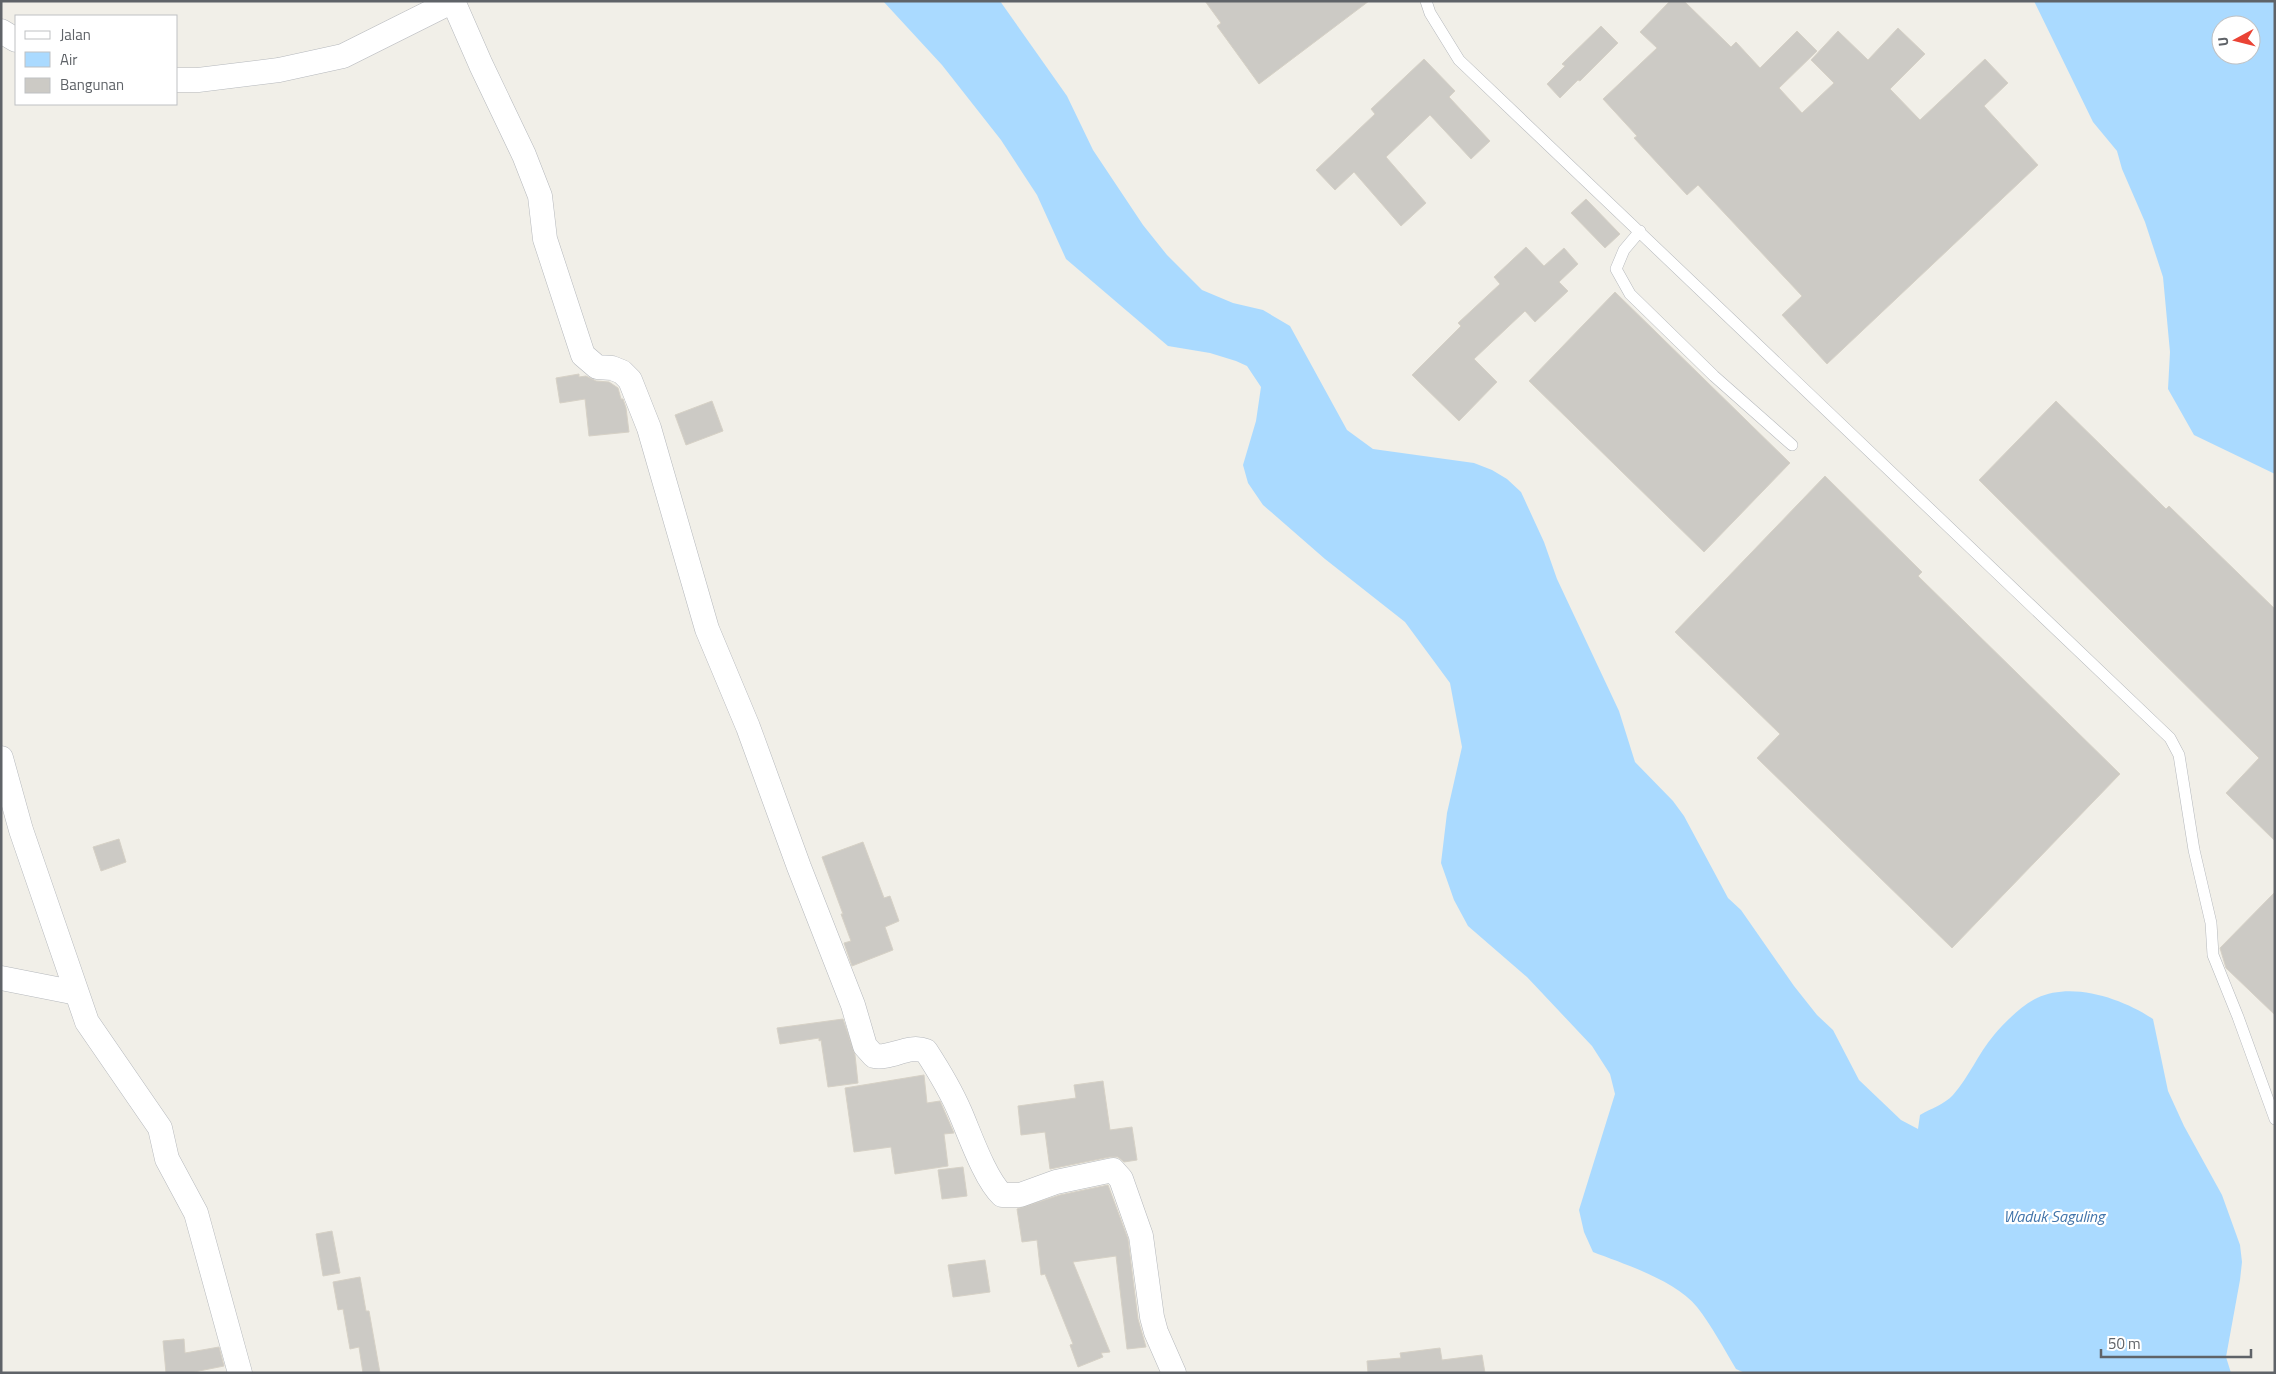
<svg xmlns="http://www.w3.org/2000/svg" width="2276" height="1374" font-family="'Titillium Web',sans-serif">
  <style>
    .water { fill: #aadaff; fill-rule: evenodd }
    .building { fill: #cccac5; stroke: #d6d1c6 }
    .lines { fill: none; stroke-linecap: round; stroke-linejoin: round }
    .lane-casing { stroke: #b5b8bc; stroke-width: 12 }
    .street-casing { stroke: #b5b8bc; stroke-width: 25 }
    .lane { stroke: #fff; stroke-width: 11 }
    .street { stroke: #fff; stroke-width: 24 }
    .labels { text-anchor: middle; stroke-width: 4.5; stroke-linejoin: round; paint-order: stroke }
    .water-label { font-size: 16px; font-style: italic; fill: #4174aa; stroke: #fff }
  </style>
  <rect width="100%" height="100%" fill="#f1efe8"/>
  <path class="water" d="M883,1h117l67,95 26,54 50,75 24,30 35,35 31,13 30,7 27,16 57,104 26,19 101,14 18,7 15,9 14,13 23,50 13,37 62,132 16,51 38,39 11,15 44,82 13,12 53,76 23,29 16,15 26,50 42,40 17,9 2,-14c10,-6 25,-11 33,-20 16,-18 25,-41 41,-60 11,-13 27,-29 43,-37 36,-17 86,1 116,21l15,72 16,35 38,69 18,50 2,17 -2,18 -14,77 5,16h-486l-9,-4c-12,-20 -24,-43 -39,-62 -22,-27 -73,-43 -104,-55l-9,-20 -5,-22 36,-116 -5,-20 -18,-28 -65,-69 -59,-51 -14,-26 -13,-37 6,-50 15,-66 -12,-64 -45,-61 -80,-63 -62,-54 -15,-22 -5,-18 13,-44 5,-34 -14,-21 -11,-5 -26,-8 -42,-7 -102,-87 -29,-64 -36,-55 -59,-75z
    M2034,1h241v473l-81,-39 -26,-46 2,-37 -7,-75 -18,-55 -23,-53 -5,-18 -24,-29zM2221,25h30v30h-30z"/>
  <path class="building" d="M1205,1h164l-110,83 -42,-58 4,-3z
    M1670,1h14l47,46 5,-5 24,26 37,-37 20,20 -38,37 23,25 32,-30 -23,-23 27,-29 30,29 30,-32 27,26 -35,35 30,31 65,-61 23,24 -24,23 54,59 -211,199 -45,-49 20,-19 -104,-111 -11,10 -53,-57 3,-2 -34,-37 54,-51 -17,-16z
    M1601,26l17,17 -38,38 -2,-1 -18,18 -13,-14 18,-18 -3,-2z
    M1424,59l31,32 -6,6 41,44 -19,18 -41,-44 -44,42 40,46 -25,23 -47,-54 -19,18 -19,-20 59,-56 -4,-5z
    M1586,199l34,35 -15,14 -34,-35z
    M1526,247l18,19 20,-18 14,16 -19,18 9,9 -33,31 -10,-11 -51,48 23,23 -38,39 -47,-46 49,-49 -3,-3 42,-39 -6,-7z
    M1615,292l175,171 -86,89 -175,-171z
    M579,374v3l7,-1 10,5 13,1 9,6 3,11h2l3,9 3,24 -40,4 -4,-37 -25,4 -4,-25z
    M712,401l11,30 -37,14 -11,-30z
    M2056,401l110,108 3,-3 106,103v232l-49,-48 33,-35 -280,-278z
    M1825,476l97,96 -4,4 202,198 -168,174 -195,-190 23,-24 -105,-102z
    M119,839l7,23 -25,9 -8,-24z
    M863,842l21,56 6,-2 9,25 -14,6 8,23 -41,16 -8,-23 7,-2 -10,-27h2l-21,-57z
    M2275,892v123l-49,-47 -6,-20z
    M843,1019l12,36 3,28 -30,4 -7,-47 -2,1v-3l-39,6 -3,-16z
    M924,1075l3,28 13,-2 14,32 -10,1 4,32 -53,8 -4,-27 -37,5 -9,-64z
    M1103,1081l7,49 22,-3 5,33 -13,2 -6,-5h-8l-60,12 -5,-37 -24,3 -3,-29 58,-8 -2,-13z
    M963,1167l4,29 -25,3 -4,-29z
    M1108,1185l20,54 10,80 8,28 -19,2 -11,-93 -43,6 37,90 -9,1 2,4 -25,10 -8,-22 3,-1 -28,-70 -4,1 -4,-35 -15,2 -5,-33 43,-14z
    M332,1231l8,42 -17,3 -7,-42z
    M985,1260l5,32 -37,5 -5,-32z
    M360,1277l6,34h3l11,62h-17l-4,-26 -9,2 -7,-40 -5,1 -5,-28z
    M184,1339l1,14 34,-6 5,19 -30,6 -28,1 -3,-32z
    M1440,1348l2,12 40,-5 3,18h-117l-1,-12 34,-3 -1,-5z"/>
  <g class="lines">
    <g class="lane-casing">
      <path id="lane" d="M1426,1l4,12 29,47 711,678 9,17 15,95 17,73 2,32 25,62 37,102
        M1640,231l-16,19 -8,19 14,25 84,82 78,69"/>
    </g>
    <g class="street-casing">
      <path id="street" d="M453,1l28,64 43,90 16,41 5,43 38,116 14,12 15,1 10,4 8,8 19,48 58,201 41,98 51,140 54,138 12,41 9,10c18,3 34,-12 52,-5 13,20 25,40 34,61 10,23 25,67 42,83h18l36,-13 57,-12 8,9 20,57 11,81 4,15 18,41
        M1,31l15,9
        M176,80h22l81,-10 64,-14 110,-55
        M1,758l20,72 66,192 73,106 7,31 29,54 44,160
        M1,978l76,15"/>
    </g>
    <use href="#lane" class="lane"/>
    <use href="#street" class="street"/>
  </g>
  <g class="labels">
    <g class="water-label">
      <text x="2054" y="1222">Waduk Saguling</text>
    </g>
  </g>
  <rect width="2276" height="1374" fill="none" stroke="#5f6368" stroke-width="5"/>
  <rect x="15" y="15" width="162" height="90" fill="#ffffff" stroke="#bfc1c3"/>
  <rect x="25" y="31" width="25" height="8" fill="#ffffff" stroke="#bfc1c3"/>
  <text x="60" y="40" font-size="15" fill="#5f6368">Jalan</text>
  <rect x="25" y="52" width="25" height="15" fill="#aadaff" stroke="#bfc1c3"/>
  <text x="60" y="65" font-size="15" fill="#5f6368">Air</text>
  <rect x="25" y="78" width="25" height="15" fill="#cccac5" stroke="#bfc1c3"/>
  <text x="60" y="90" font-size="15" fill="#5f6368">Bangunan</text>
  <g transform="translate(2236 40) rotate(263)"><circle r="24" fill="#ffffff" stroke="#bfc1c3"/>
  <path d="M0-4L9 19L0 12L-9 19Z" fill="#ea4335"/>
  <text y="-8" font-size="14" font-weight="bold" text-anchor="middle" fill="#5f6368">U</text>
  </g>
  <path d="M2101 1349v8h150v-8" fill="none" stroke="#5f6368" stroke-width="2.5"/>
  <text x="2108" y="1349" font-size="15" fill="#5f6368" stroke="#ffffff" stroke-width="4" paint-order="stroke">50 m</text>
</svg>
